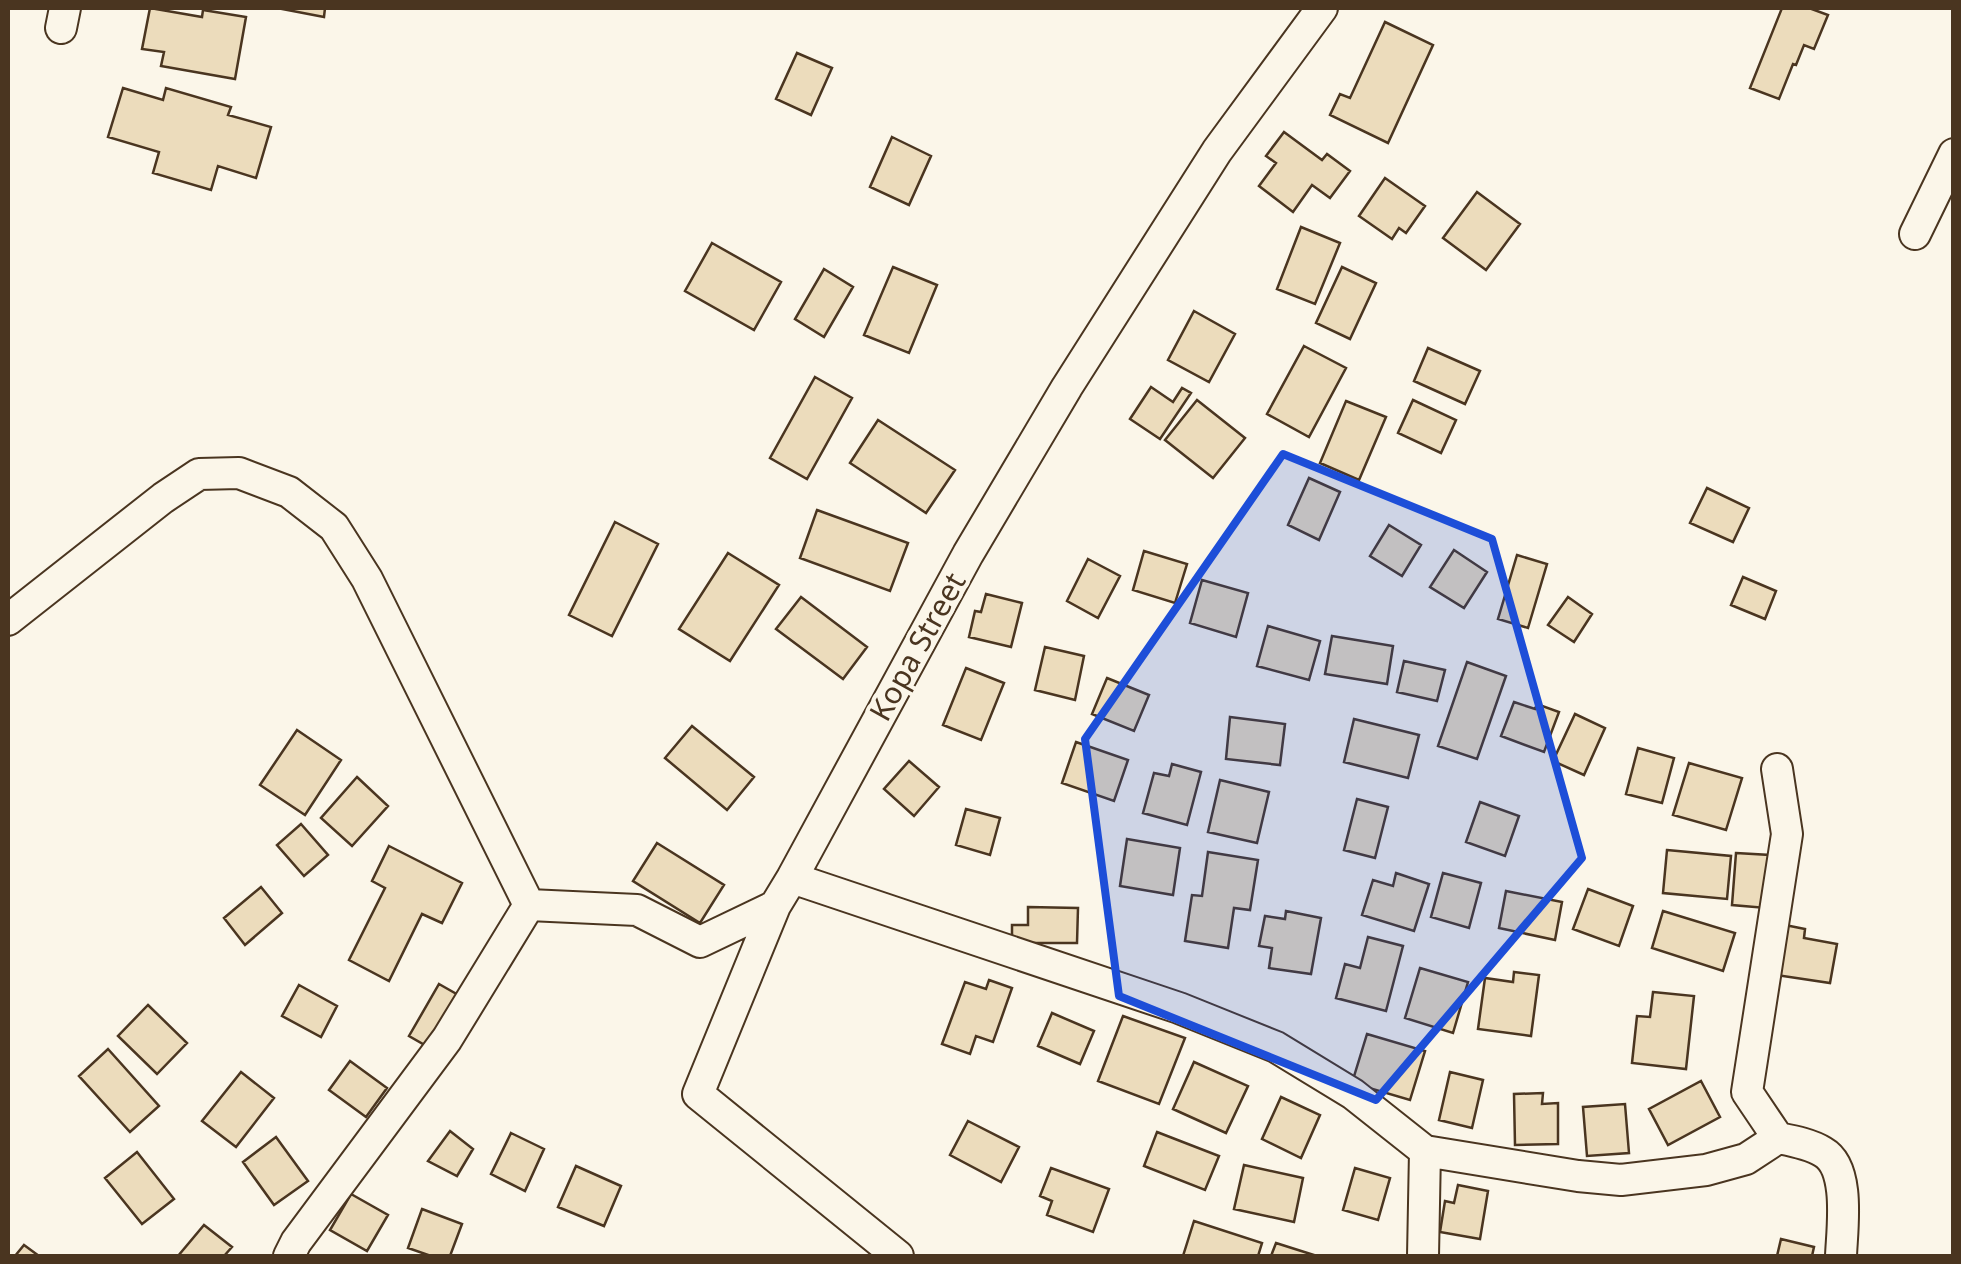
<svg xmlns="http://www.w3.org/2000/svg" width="1961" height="1264" font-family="'Noto Sans',sans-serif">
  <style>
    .building { fill: #ecdcbc; stroke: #4a3520; stroke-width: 2.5 }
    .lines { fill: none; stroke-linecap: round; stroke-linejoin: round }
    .minor-casing { stroke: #4a3520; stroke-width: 34 }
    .minor { stroke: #fbf6e9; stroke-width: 30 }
    .marked { fill: #1d4ed8; fill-opacity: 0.2; stroke: #1d4ed8; stroke-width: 8; stroke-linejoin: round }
    .labels { text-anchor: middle; stroke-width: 8; stroke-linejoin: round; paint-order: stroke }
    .street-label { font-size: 30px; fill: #4a3520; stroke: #fbf6e9 }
  </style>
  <rect width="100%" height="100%" fill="#fbf6e9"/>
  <path class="building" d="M150,8l52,9 1,-7 43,7 -11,62 -74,-13 3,-14 -22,-3z
    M277,8h48l-1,9z
    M1782,8h27l19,7 -14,34 -10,-4 -8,20 -3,-1 -14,35 -29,-11z
    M1385,22l48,23 -45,98 -58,-28 10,-21 10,4z
    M797,53l35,15 -21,47 -35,-16z
    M123,88l40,12 3,-12 65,19 -3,8 43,12 -15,51 -38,-12 -7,24 -58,-17 6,-21 -51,-15z
    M1284,132l38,28 5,-6 23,17 -20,27 -18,-13 -19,27 -34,-26 17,-23 -10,-7z
    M892,137l39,19 -22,49 -39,-18z
    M1385,178l40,28 -19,27 -7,-5 -7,11 -33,-23z
    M1477,192l43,32 -34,46 -43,-32z
    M1301,227l39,16 -25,61 -38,-15z
    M712,243l69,39 -27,48 -69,-39z
    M893,267l44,18 -28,68 -45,-18z
    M1342,267l34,16 -26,56 -34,-16z
    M824,269l29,18 -29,50 -29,-18z
    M1194,311l41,23 -26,48 -41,-22z
    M1304,346l42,22 -37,69 -42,-23z
    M1428,348l52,23 -15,33 -51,-23z
    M815,377l37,21 -45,81 -37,-21z
    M1151,387l22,15 9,-14 9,5 -31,46 -30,-20z
    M1197,400l48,38 -32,40 -48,-38z
    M1413,400l43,20 -15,33 -43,-20z
    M1346,401l40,16 -27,63 -39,-17z
    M878,420l77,50 -29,43 -76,-50z
    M1309,478l31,14 -21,48 -31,-15z
    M1707,488l42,20 -16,34 -43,-19z
    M817,510l91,33 -18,48 -90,-33z
    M615,522l43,22 -46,92 -43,-21z
    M1389,525l32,20 -19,31 -32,-20z
    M1454,550l33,22 -23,36 -34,-21z
    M1144,551l43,13 -12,39 -42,-13z
    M728,553l51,32 -49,76 -51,-32z
    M1517,555l30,9 -19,64 -30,-9z
    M1088,559l32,17 -22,42 -31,-17z
    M1743,577l33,14 -11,28 -34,-14z
    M1202,580l46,13 -12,44 -46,-14z
    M986,594l36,9 -11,44 -42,-10 6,-26 6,1z
    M801,597l66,50 -24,32 -67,-50z
    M1568,597l24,17 -18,28 -26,-17z
    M1268,626l52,15 -11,39 -52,-14z
    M1332,636l61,10 -6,38 -62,-10z
    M1045,647l39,9 -9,44 -40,-10z
    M1404,661l41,9 -8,31 -40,-9z
    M1467,662l39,14 -29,83 -39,-13z
    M966,668l38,15 -23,57 -38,-15z
    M1107,678l42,17 -15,36 -42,-17z
    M1514,702l21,7 2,-5 22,8 -15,40 -43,-16z
    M1575,714l30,14 -21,47 -31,-14z
    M1230,717l55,7 -5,41 -54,-6z
    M1354,719l65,16 -11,43 -64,-16z
    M692,726l62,51 -27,33 -62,-52z
    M297,730l44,30 -36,55 -45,-30z
    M1076,742l52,18 -14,41 -52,-18z
    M1638,748l36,10 -12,45 -36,-9z
    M909,761l30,26 -25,29 -30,-27z
    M1689,763l53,15 -16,52 -53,-15z
    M1172,764l29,8 -14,53 -44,-12 11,-40 15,3z
    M357,777l31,29 -36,40 -31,-28z
    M1220,780l49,12 -12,51 -49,-11z
    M1357,799l31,8 -13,51 -31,-8z
    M1480,802l39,14 -14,40 -39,-14z
    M966,809l34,9 -10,37 -34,-10z
    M301,824l27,31 -24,21 -27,-31z
    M1127,839l53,9 -7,47 -53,-9z
    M657,843l67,42 -24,38 -67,-42z
    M389,846l73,37 -20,40 -20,-9 -33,67 -40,-21 36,-72 -13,-7z
    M1667,850l64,6 -4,43 -64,-6z
    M1208,852l50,8 -8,50 -16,-2 -6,40 -43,-7 7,-46 10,1z
    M1736,853l34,2 -4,53 -34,-3z
    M1396,873l33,11 -15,47 -52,-16 11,-35 20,6z
    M1443,873l38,10 -12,45 -38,-11z
    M261,887l21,26 -37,32 -21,-27z
    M1588,889l45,17 -14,40 -46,-17z
    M1506,891l56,11 -7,38 -56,-12z
    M1028,907l50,1 -1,35h-65v-18h16z
    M1286,911l35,7 -10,56 -42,-6 3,-20 -13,-2 6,-30 20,3z
    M1663,911l72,22 -12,38 -71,-23z
    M1785,925l20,4 -1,9 33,6 -7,39 -53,-8z
    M1368,937l35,9 -17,65 -50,-13 9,-34 15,4z
    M1420,968l48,14 -15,51 -48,-15z
    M1514,972l25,3 -8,61 -53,-7 7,-51 28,4z
    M989,980l23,8 -19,54 -17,-6 -6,18 -28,-10 23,-62 21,7z
    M439,984l21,12 -30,52 -21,-12z
    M299,985l38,21 -16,31 -39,-21z
    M1653,992l41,4 -8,73 -54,-6 5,-47 13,1z
    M148,1005l39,38 -30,31 -39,-38z
    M1052,1013l42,18 -14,33 -42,-18z
    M1123,1016l62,22 -26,66 -61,-23z
    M1367,1034l58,17 -15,49 -58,-17z
    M108,1049l51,57 -29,26 -51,-56z
    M350,1061l37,27 -21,29 -37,-27z
    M1194,1062l54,24 -22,47 -53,-24z
    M241,1072l33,26 -38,49 -34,-26z
    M1450,1072l33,8 -11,48 -33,-8z
    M1701,1081l19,36 -52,28 -19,-36z
    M1543,1093l-1,11 16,-1v41l-43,1 -1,-51z
    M1281,1097l39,18 -19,43 -39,-19z
    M1625,1104l4,49 -42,3 -4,-49z
    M968,1121l51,26 -18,35 -51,-27z
    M450,1131l23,18 -16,27 -29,-15z
    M1157,1132l62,24 -14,34 -61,-24z
    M511,1133l33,16 -19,42 -34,-17z
    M276,1137l32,44 -34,24 -31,-43z
    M137,1152l37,47 -32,25 -37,-46z
    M1244,1165l59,13 -9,44 -60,-13z
    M576,1166l45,20 -17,40 -46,-19z
    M1051,1168l58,21 -16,43 -46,-17 5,-14 -12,-5z
    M1355,1168l35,10 -12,42 -35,-10z
    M1458,1185l30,6 -8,48 -40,-7 5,-31 9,2z
    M351,1194l37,21 -21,36 -37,-21z
    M422,1209l40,15 -12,32h-19l-23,-8z
    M1194,1221l68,22 -4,13h-75z
    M204,1225l28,22 -8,9h-46z
    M1781,1239l33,8 -2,9h-35z
    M1276,1243l41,13h-46z
    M24,1245l15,11h-24z"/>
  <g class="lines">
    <g class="minor-casing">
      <path id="minor" d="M61,28l4,-20
        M1915,234l39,-80
        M8,620l155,-122 36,-24 40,-1 50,19 45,35 33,52 162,326
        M792,878l387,130 97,39 77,47 72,57 153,25 43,4 85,-10 40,-11 32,-21 -31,-46 40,-258 -10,-65
        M529,905l108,5 63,32 75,-36
        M1778,1138c15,3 32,6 45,14 28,16 19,77 18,104
        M289,1256l7,-14 151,-203 82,-134
        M898,1256l-200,-162 77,-188 17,-28 176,-324 99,-167 150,-236 105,-143
        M1423,1256l2,-105"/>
    </g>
    <use href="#minor" class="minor"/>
  </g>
  <path class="marked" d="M1283,454l209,85 90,319 -206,242 -257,-104 -34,-257z"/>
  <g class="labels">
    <g class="street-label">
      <text transform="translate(918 647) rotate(-61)" y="10">Kopa Street</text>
    </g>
  </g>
  <rect width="1961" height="1264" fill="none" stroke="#4a3520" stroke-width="20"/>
</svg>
